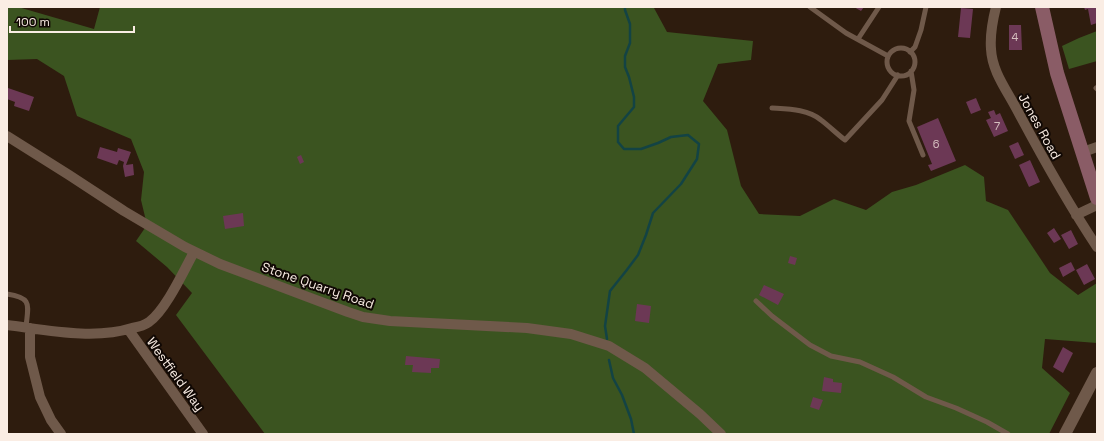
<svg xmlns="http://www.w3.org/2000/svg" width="1104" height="441" font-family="'Space Grotesk',sans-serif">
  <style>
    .forest { fill: #3b5420 }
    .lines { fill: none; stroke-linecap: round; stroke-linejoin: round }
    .stream { stroke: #134344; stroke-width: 2.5 }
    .building { fill: #6c3855 }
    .service { stroke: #6f594a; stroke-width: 5 }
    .minor { stroke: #6f594a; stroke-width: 10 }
    .tertiary { stroke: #6f594a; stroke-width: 12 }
    .secondary { stroke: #8a5c66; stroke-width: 14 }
    .labels { text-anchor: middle; stroke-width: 4; stroke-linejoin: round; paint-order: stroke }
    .number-label { font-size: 11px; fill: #d6c0c0 }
    .street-label { font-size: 13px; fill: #faede4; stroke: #100804 }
  </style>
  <rect width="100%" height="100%" fill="#2e1c0e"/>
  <path class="forest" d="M7,7h11l76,22 6,-22h555l-1,1 13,24 86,9 -2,19 -33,4 -15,37 24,29 14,56 18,28 41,2 34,-17 32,11 26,-18 24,-7 49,-20 19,12 2,24 22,9 42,63 28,22 19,-12v60l-52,-4 -3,29 28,25 -21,41h-784l-89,-119 16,-22 -25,-26 -31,-26 11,-16 -6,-25 3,-28 -13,-33 -54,-23 -13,-40 -27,-17 -30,1z
    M1097,31v30l-28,8 -7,-23 17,-8z"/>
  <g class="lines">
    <path class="stream" d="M607,339l-2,-13 5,-35 16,-20 12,-16 8,-20 7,-22 28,-29 16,-25 2,-15 -11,-9 -17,2 -13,6 -17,6h-17l-6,-7v-16l16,-19v-10l-5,-20 -4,-10v-11l5,-13v-19l-5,-14v-3
      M609,360l4,18 9,17 9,24 3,15"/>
  </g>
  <path class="building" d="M854,7h10l-3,4z
    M1084,7h13v16l-6,2 -3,-16 -3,1z
    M961,8l12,1 -3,29 -12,-1z
    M1009,25h12l1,25h-13z
    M8,88l26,9 -5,14 -15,-5 1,-4 -8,-3z
    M976,98l5,12 -10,4 -5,-12z
    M994,110l2,5 4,-2 8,18 -14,6 -8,-17 5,-2 -3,-6z
    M938,118l18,43 -25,10 -3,-6 4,-1 -15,-37z
    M1018,142l6,13 -9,4 -6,-13z
    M100,147l17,5 1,-4 13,4 -5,13 7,-1 1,11 -9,2 -2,-11 1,-4 -5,-2 -2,5 -20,-7z
    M301,155l3,7 -4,2 -3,-7z
    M1030,160l10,22 -11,5 -10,-22z
    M243,213l1,13 -19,3 -2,-13z
    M1054,228l7,11 -7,4 -7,-10z
    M1071,230l7,14 -9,5 -8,-14z
    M790,256l7,2 -2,7 -7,-2z
    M1071,262l4,8 -12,7 -4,-9z
    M1087,264l8,15 -11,6 -8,-15z
    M764,285l20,9 -6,11 -19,-10z
    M637,304l14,2 -2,17 -14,-2z
    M1063,347l10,6 -10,20 -10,-6z
    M406,356l34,3 -1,9h-8v5l-19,-1 1,-7h-8z
    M824,377l9,2v3l9,1 -1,10 -19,-2z
    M813,397l10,3 -4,10 -9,-3z"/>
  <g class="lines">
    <path class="service" d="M810,7l36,26 42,23
      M858,39l21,-32
      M887 62a14 14 0 1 1 28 0a14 14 0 1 1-28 0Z
      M910,52l5,-5 6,-17 5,-23
      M911,71l3,19 -5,31 14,34
      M1096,88l1,1
      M772,108c16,1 36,1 49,12 8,6 16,14 24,20l37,-40 16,-25
      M7,294c26,4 21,11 19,33
      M756,301l16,15 38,29 21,11 29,6 33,15 33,20 30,11 31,14 21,12"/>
    <path class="minor" d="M996,7c-3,12 -6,30 -5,42 1,22 15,40 25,59 25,47 51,94 81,139
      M7,136l62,39 55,36 61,36 35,17 128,48 15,5 27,4 137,7 44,6 38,12 36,22 55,46 21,20
      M1083,152l14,-5
      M1076,215l21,-10
      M7,325c40,5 87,15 125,3 6,-1 13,-3 17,-6 17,-12 35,-52 45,-70
      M30,328v29l10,40 11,23 10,14
      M128,329l75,105"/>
    <path class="tertiary" d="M1065,434l32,-61"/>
    <path class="secondary" d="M1042,7l15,66 40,125"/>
  </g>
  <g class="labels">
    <g class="number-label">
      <text x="1015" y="41">4</text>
      <text x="997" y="130">7</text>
      <text x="936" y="148">6</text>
    </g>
    <g class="street-label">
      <text transform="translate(1040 126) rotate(61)" y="5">Jones Road</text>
      <text transform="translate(318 285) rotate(19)" y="5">Stone Quarry Road</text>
      <text transform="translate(176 374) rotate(54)" y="5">Westfield Way</text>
    </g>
  </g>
  <rect width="1104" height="441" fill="none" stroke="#faede4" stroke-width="16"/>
  <path d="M10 26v6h124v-6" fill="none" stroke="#faede4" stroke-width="2"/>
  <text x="16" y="26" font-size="12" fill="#faede4" stroke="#100804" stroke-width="3" paint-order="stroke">100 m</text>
</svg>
